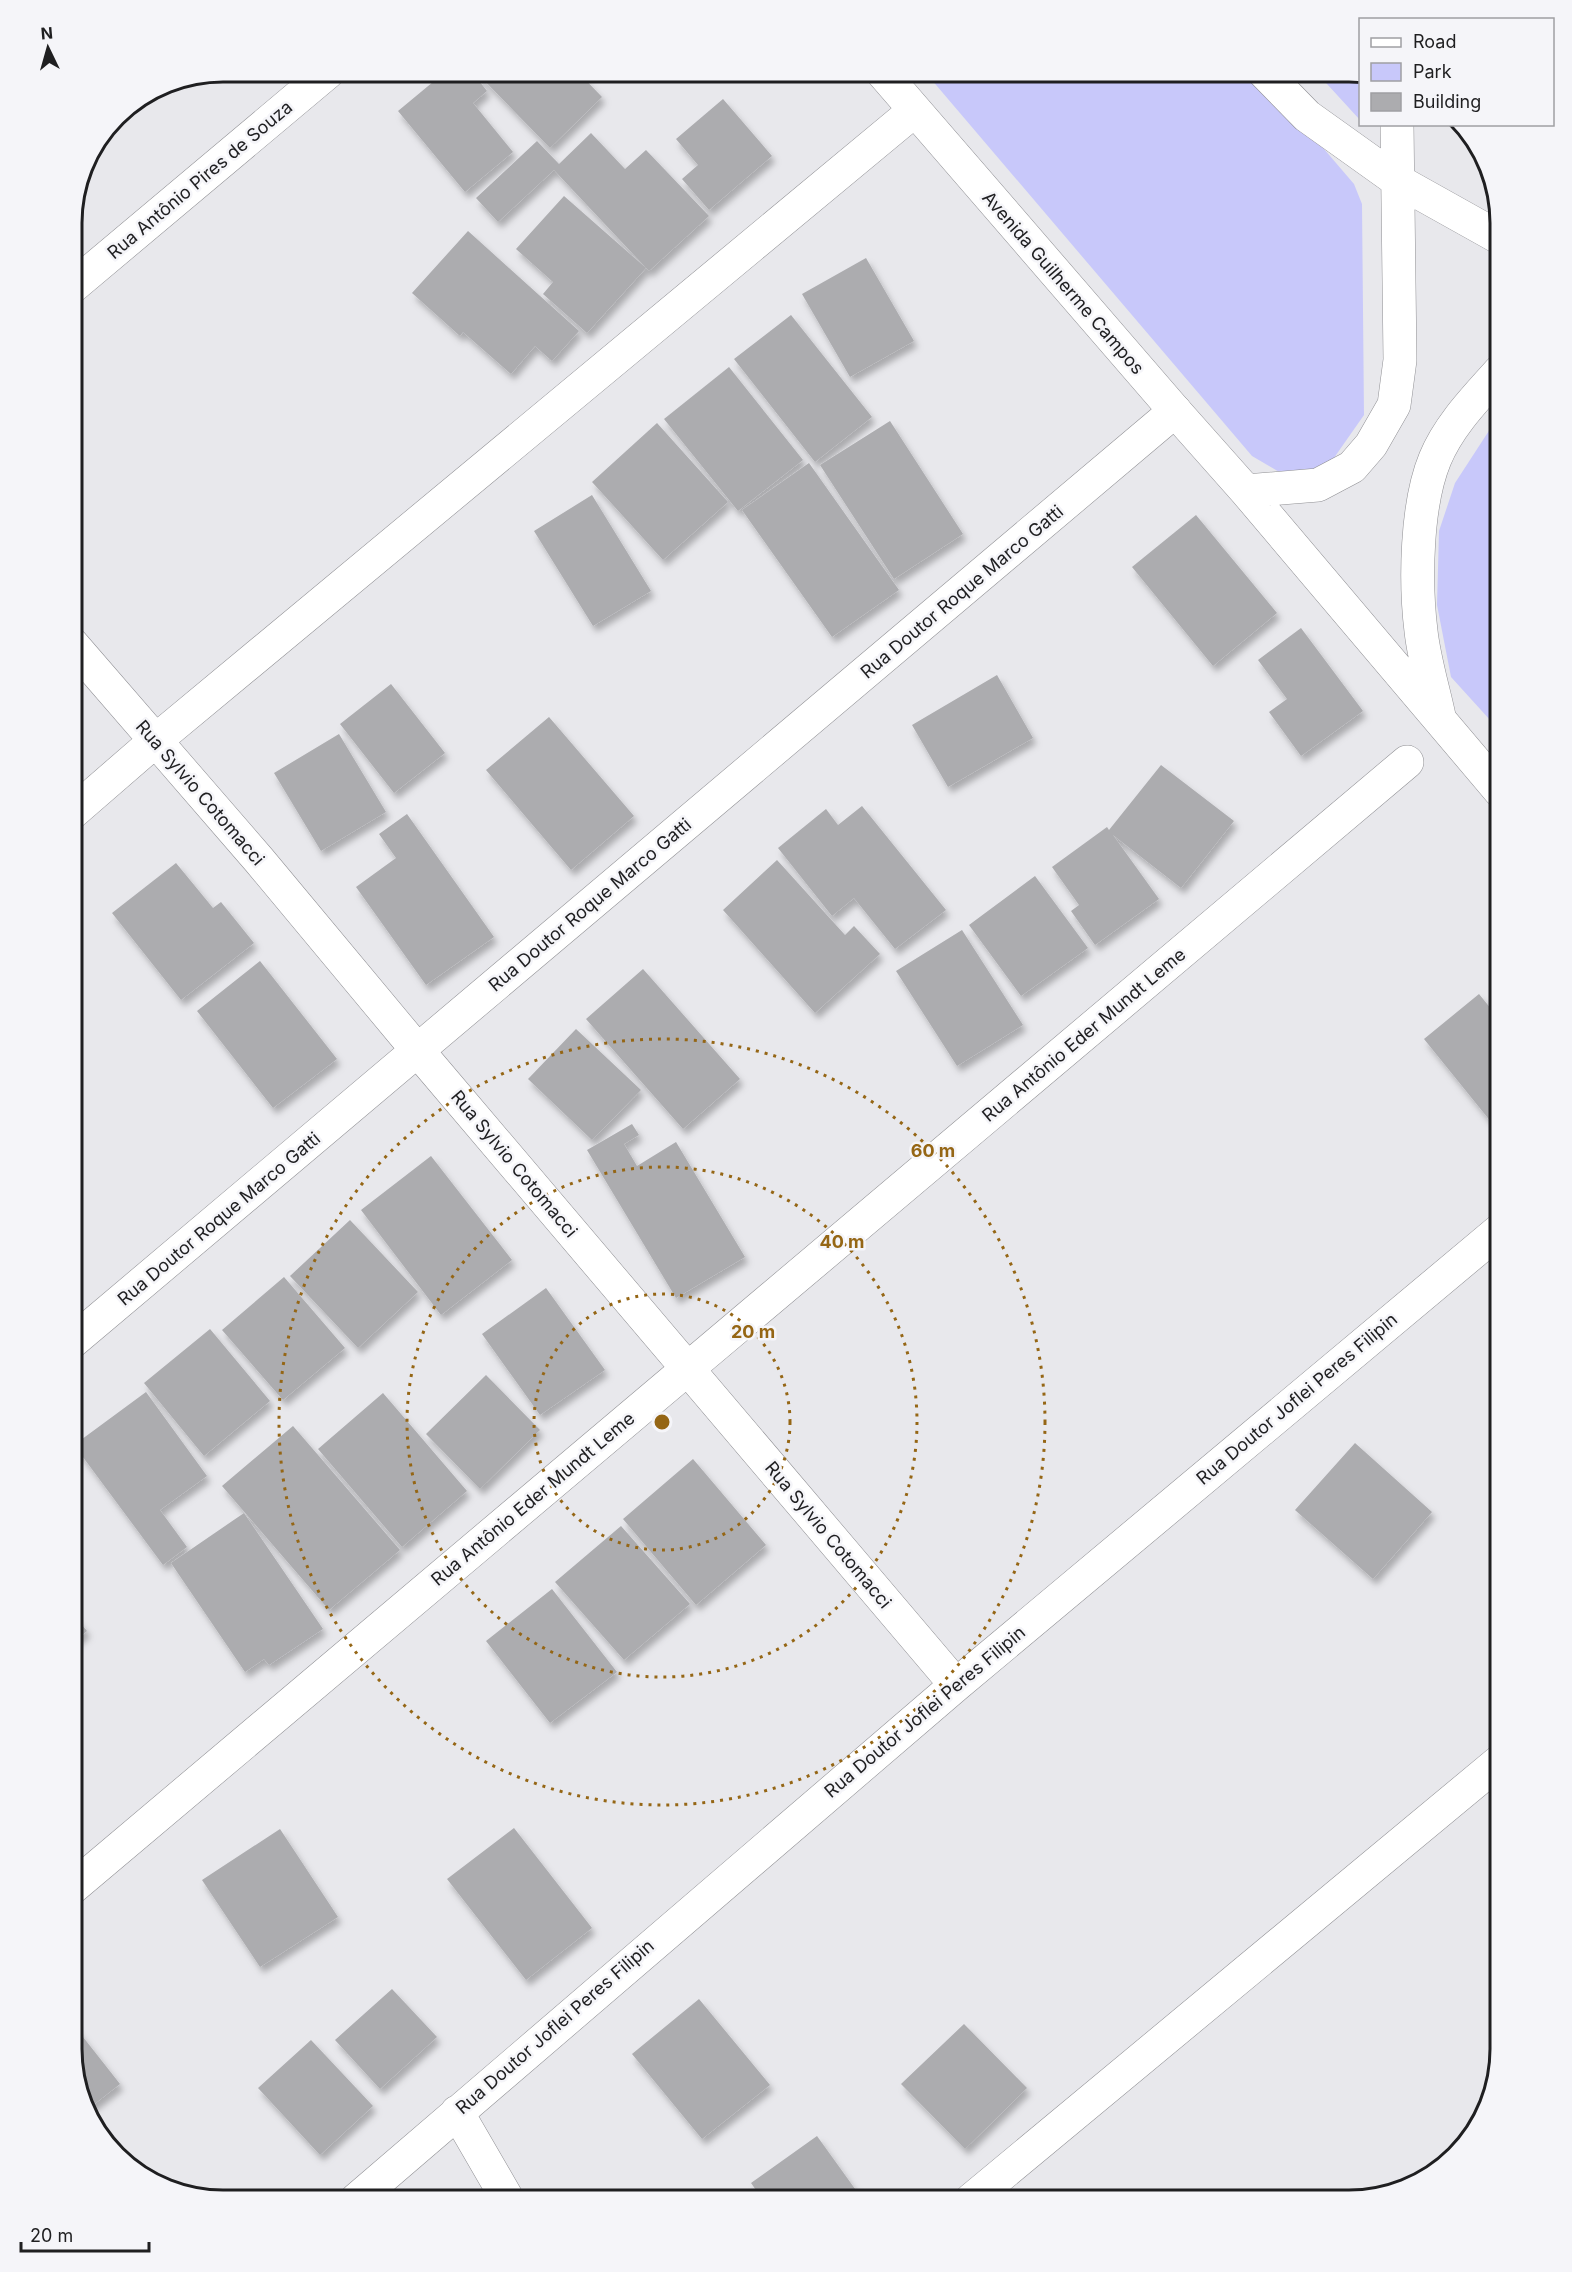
<svg xmlns="http://www.w3.org/2000/svg" width="1572" height="2272" font-family="Inter,sans-serif">
  <style>
    .green { fill: #c8c8fa }
    .building { fill: #acacaf; filter: url(#shadow) }
    .lines { fill: none; stroke-linecap: round; stroke-linejoin: round }
    .street-casing { stroke: #8f8f93; stroke-width: 34 }
    .secondary-casing { stroke: #8f8f93; stroke-width: 34 }
    .street { stroke: #fff; stroke-width: 33 }
    .secondary { stroke: #fff; stroke-width: 33 }
    .ring { fill: none; stroke: #956615; stroke-width: 3; stroke-dasharray: 3 6 }
    .labels { text-anchor: middle; stroke-width: 5; stroke-linejoin: round; paint-order: stroke }
    .street-label { font-size: 18px; fill: #1f1f21; stroke: #f5f5f9 }
    .rim { fill: none; stroke: #1f1f21; stroke-width: 3 }
    .centre { fill: #956615; stroke: #f5f5f9; stroke-width: 3 }
    .ring-label { font-size: 18px; text-anchor: middle; font-weight: bold; fill: #956615; stroke: #f5f5f9; stroke-width: 5; stroke-linejoin: round; paint-order: stroke }
  </style>
  <defs>
    <filter id="shadow"><feDropShadow dx="3.5" dy="6" stdDeviation="3" flood-color="#0004"/></filter>
  </defs>
  <rect width="100%" height="100%" fill="#e8e8ec"/>
  <path class="green" d="M925,72h333l96,112 8,20 2,211 -35,50 -43,11 -34,-20z
    M1316,72l44,1v47z
    M1500,417v314l-49,-54 -14,-72 2,-74 16,-48 39,-60z"/>
  <path class="building" d="M445,72h27l15,19 -14,12 40,49 -48,40 -67,-81z
    M476,72h102l24,25 -52,51z
    M723,99l49,57 -63,54 -27,-31 16,-14 -22,-26z
    M591,133l34,36 21,-19 63,66 -60,55 -95,-101 -56,52 -22,-24 61,-57 22,23z
    M564,196l82,72 -59,65 -44,-39 10,-12 -37,-33z
    M468,231l111,100 -27,30 -17,-15 -24,28 -48,-42 -3,4 -48,-43z
    M866,258l48,83 -64,36 -48,-83z
    M791,315l81,102 -57,45 -81,-103z
    M729,367l74,93 -65,51 -74,-92z
    M890,421l73,113 -69,45 -74,-114z
    M657,423l71,79 -65,58 -71,-78z
    M809,463l90,127 -67,47 -90,-127z
    M592,495l59,96 -58,35 -59,-95z
    M1196,515l81,98 -64,53 -81,-99z
    M1301,628l62,83 -62,45 -32,-44 18,-13 -29,-39z
    M997,675l36,63 -85,49 -36,-62z
    M391,684l54,69 -51,40 -54,-69z
    M549,717l85,99 -63,54 -85,-100z
    M339,734l47,78 -65,39 -47,-78z
    M1161,765l73,56 -53,67 -68,-53 46,64 -64,46 -24,-34 8,-6 -27,-38 55,-40 2,3z
    M862,806l84,104 -51,39 -41,-51 -22,18 -54,-68 48,-39 12,16z
    M407,814l87,123 -68,48 -70,-98 40,-29 -17,-24z
    M777,860l68,75 9,-9 26,28 -65,59 -92,-103z
    M176,863l37,45 8,-6 33,41 -73,57 -69,-87z
    M1035,876l53,72 -67,48 -52,-71z
    M962,930l61,95 -66,41 -61,-95z
    M260,961l77,98 -64,49 -76,-97z
    M643,969l97,110 -57,50 -97,-110z
    M1479,994l21,26v113l-76,-94z
    M576,1029l65,61 -49,50 -64,-61z
    M632,1124l7,11 -15,9 13,22 39,-24 69,115 -69,41 -89,-148z
    M431,1156l81,104 -71,55 -80,-105z
    M350,1220l68,72 -60,56 -68,-72z
    M284,1277l61,71 -62,52 -61,-70z
    M546,1288l59,82 -65,45 -58,-81z
    M210,1329l60,72 -66,55 -60,-73z
    M486,1375l54,55 -60,59 -54,-55z
    M146,1392l61,84 -47,34 27,37 -24,18 -89,-120z
    M383,1393l84,98 -65,56 -84,-98z
    M293,1426l107,124 -71,60 -107,-124z
    M1355,1443l77,69 -59,67 -78,-69z
    M693,1459l73,86 -70,60 -73,-86z
    M244,1513l79,116 -54,36 -5,-6 -19,13 -74,-109z
    M621,1526l69,78 -66,56 -69,-78z
    M552,1589l65,83 -67,51 -64,-82z
    M72,1613l15,18 -15,13z
    M514,1828l78,100 -66,52 -79,-101z
    M280,1829l58,88 -78,50 -58,-87z
    M392,1989l45,48 -57,52 -45,-49z
    M699,1999l71,86 -68,54 -70,-85z
    M72,2023l48,61 -32,25 -16,-60z
    M964,2024l63,64 -62,61 -64,-65z
    M311,2040l62,66 -53,49 -62,-67z
    M817,2136l46,64h-100l-12,-17z"/>
  <g class="lines">
    <g class="street-casing">
      <path id="street" d="M72,287l256,-215
        M72,644l187,216 159,191 538,634
        M72,813l83,-72 759,-630
        M72,1342l1103,-931
        M72,1888l1335,-1126
        M457,2112l51,88
        M356,2200l600,-515 544,-455
        M971,2200l529,-439"/>
    </g>
    <g class="secondary-casing">
      <path id="secondary" d="M882,72l293,339 71,80 254,300
        M1264,72l43,44 91,65 102,57
        M1246,491l72,-6 34,-18 19,-22 23,-40 6,-45 -3,-236
        M1439,716c-6,-28 -15,-57 -18,-85 -6,-49 -5,-126 14,-172 14,-34 41,-61 65,-88"/>
    </g>
    <use href="#street" class="street"/>
    <use href="#secondary" class="secondary"/>
  </g>
  <g class="ring">
    <circle cx="662" cy="1422" r="128"/>
    <circle cx="662" cy="1422" r="255"/>
    <circle cx="662" cy="1422" r="383"/>
  </g>
  <g class="labels">
    <g class="street-label">
      <text transform="translate(200 180) rotate(-40)" y="6">Rua Antônio Pires de Souza</text>
      <text transform="translate(1063 283) rotate(49)" y="6">Avenida Guilherme Campos</text>
      <text transform="translate(962 592) rotate(-40)" y="6">Rua Doutor Roque Marco Gatti</text>
      <text transform="translate(200 793) rotate(49)" y="6">Rua Sylvio Cotomacci</text>
      <text transform="translate(590 905) rotate(-40)" y="6">Rua Doutor Roque Marco Gatti</text>
      <text transform="translate(1084 1035) rotate(-40)" y="6">Rua Antônio Eder Mundt Leme</text>
      <text transform="translate(514 1164) rotate(50)" y="6">Rua Sylvio Cotomacci</text>
      <text transform="translate(219 1219) rotate(-40)" y="6">Rua Doutor Roque Marco Gatti</text>
      <text transform="translate(1297 1399) rotate(-40)" y="6">Rua Doutor Joflei Peres Filipin</text>
      <text transform="translate(533 1499) rotate(-40)" y="6">Rua Antônio Eder Mundt Leme</text>
      <text transform="translate(828 1535) rotate(50)" y="6">Rua Sylvio Cotomacci</text>
      <text transform="translate(925 1712) rotate(-40)" y="6">Rua Doutor Joflei Peres Filipin</text>
      <text transform="translate(555 2027) rotate(-41)" y="6">Rua Doutor Joflei Peres Filipin</text>
    </g>
  </g>
  <path d="M0 0H1572V2272H0ZM223 82H1349A141 141 0 0 1 1490 223V2049A141 141 0 0 1 1349 2190H223A141 141 0 0 1 82 2049V223A141 141 0 0 1 223 82Z" fill="#f5f5f9" fill-rule="evenodd"/>
  <path class="rim" d="M223 82H1349A141 141 0 0 1 1490 223V2049A141 141 0 0 1 1349 2190H223A141 141 0 0 1 82 2049V223A141 141 0 0 1 223 82Z"/>
  <circle cx="662" cy="1422" r="9" class="centre"/>
  <g class="ring-label">
    <text x="933" y="1157">60 m</text>
    <text x="842" y="1248">40 m</text>
    <text x="753" y="1338">20 m</text>
  </g>
  <rect x="1359" y="18" width="195" height="108" fill="#f5f5f9" stroke="#9f9fa3" stroke-width="1.5"/>
  <rect x="1371" y="38" width="30" height="9" fill="#ffffff" stroke="#9f9fa3" stroke-width="1.5"/>
  <text x="1413" y="48" font-size="18" fill="#1f1f21">Road</text>
  <rect x="1371" y="63" width="30" height="18" fill="#c8c8fa" stroke="#9f9fa3" stroke-width="1.5"/>
  <text x="1413" y="78" font-size="18" fill="#1f1f21">Park</text>
  <rect x="1371" y="93" width="30" height="18" fill="#acacaf" stroke="#9f9fa3" stroke-width="1.5"/>
  <text x="1413" y="108" font-size="18" fill="#1f1f21">Building</text>
  <g transform="translate(48 48) rotate(355)" stroke="#f5f5f9" stroke-width="4.5" paint-order="stroke">
  <path d="M0-4.5L10 22L0 15L-10 22Z" fill="#1f1f21"/>
  <text y="-9" font-size="16" font-weight="bold" text-anchor="middle" fill="#1f1f21">N</text>
  </g>
  <path d="M21 2242v9h128v-9" fill="none" stroke="#1f1f21" stroke-width="3"/>
  <text x="30" y="2242" font-size="18" fill="#1f1f21" stroke="#f5f5f9" stroke-width="4.5" paint-order="stroke">20 m</text>
</svg>
